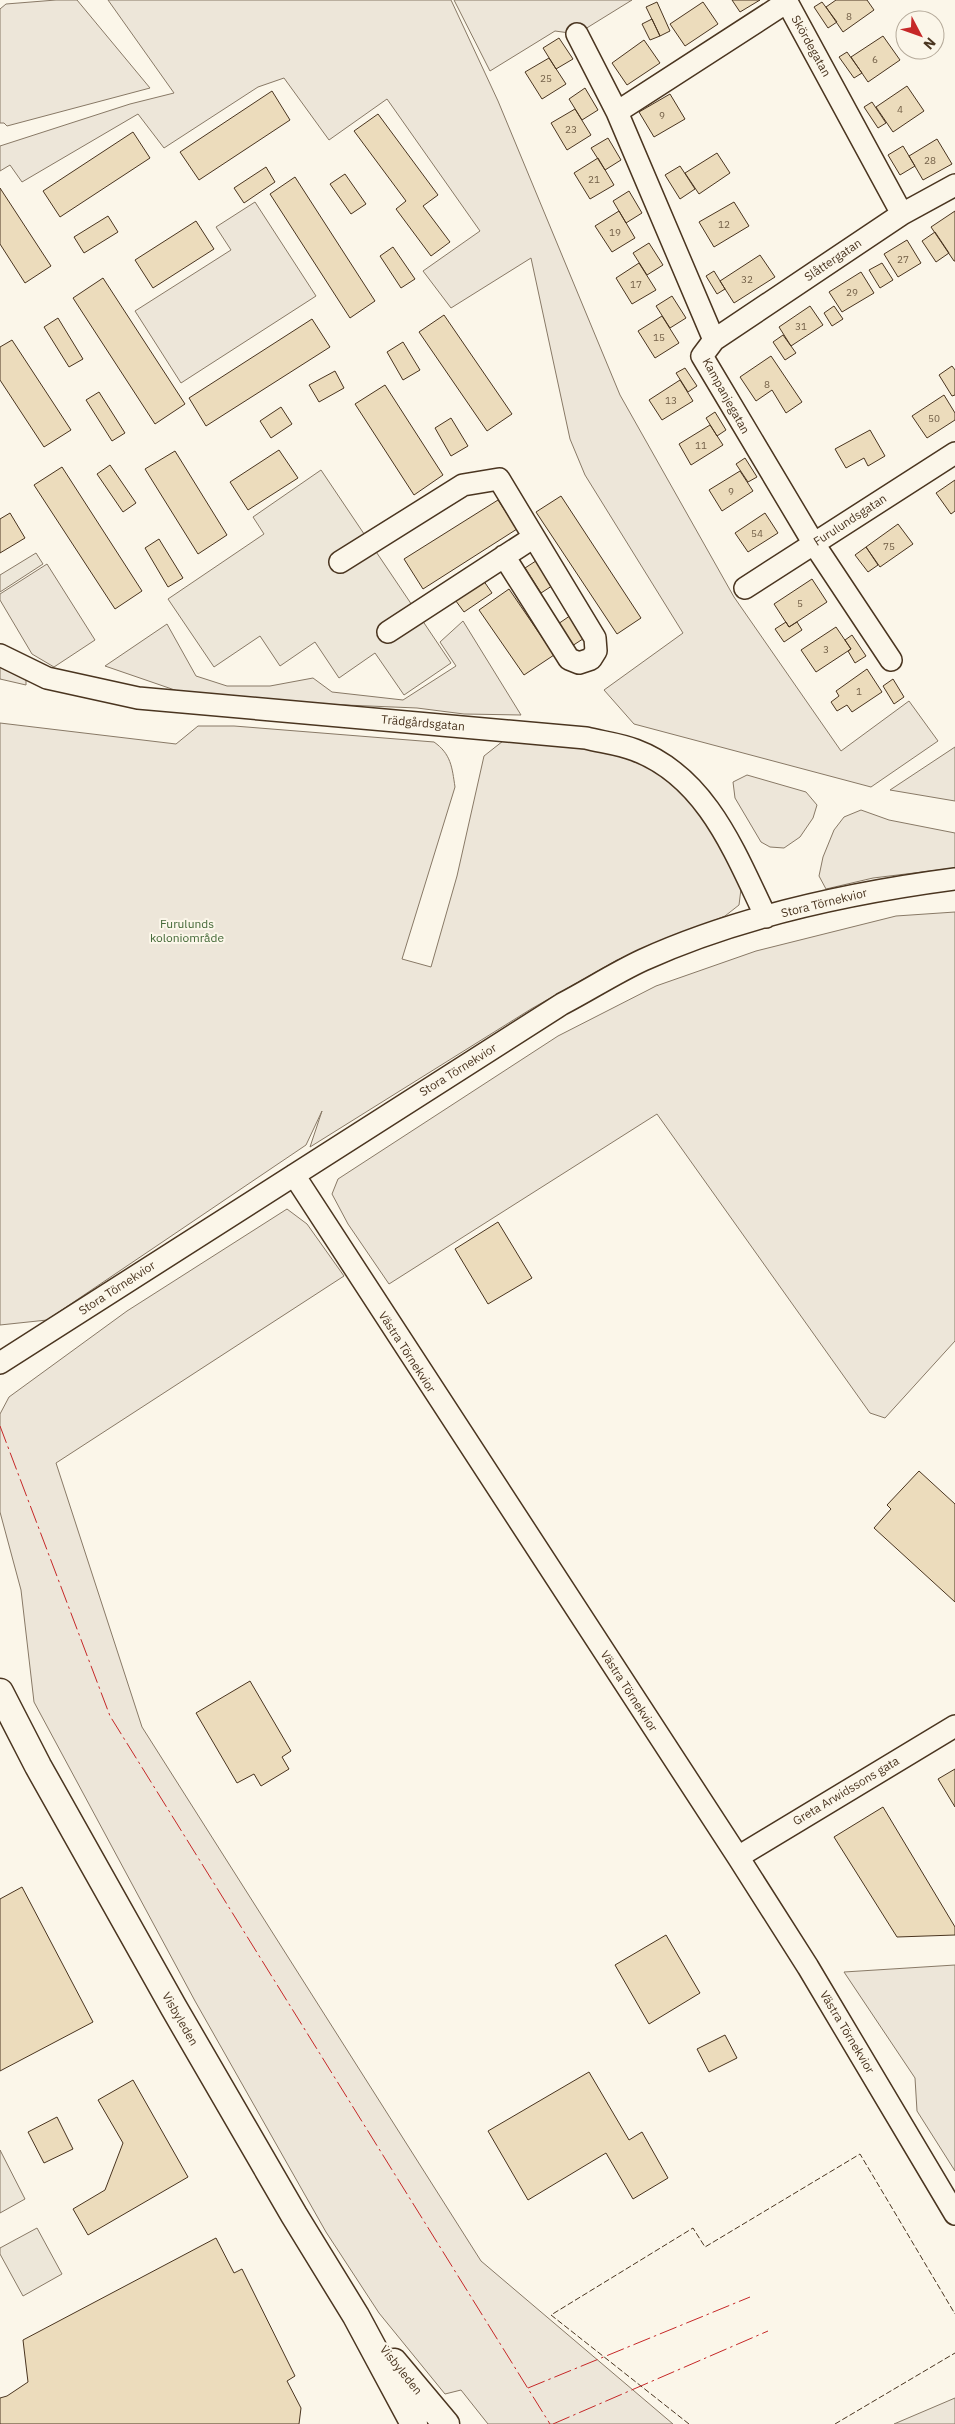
<svg xmlns="http://www.w3.org/2000/svg" width="955" height="2424" font-family="'IBM Plex Sans',sans-serif">
  <style>
    .green { fill: #ede6d9; stroke: #887966 }
    .parking { fill: #ede7d9; stroke: #887966 }
    .building { fill: #ecdcbc; stroke: #4a3520 }
    .lines { fill: none; stroke-linecap: round; stroke-linejoin: round }
    .minor-casing { stroke: #4a3520; stroke-width: 24 }
    .major-casing { stroke: #4a3520; stroke-width: 29 }
    .minor { stroke: #fbf6e9; stroke-width: 21 }
    .major { stroke: #fbf6e9; stroke-width: 26 }
    .fence { stroke: #4a3520; stroke-width: 1; stroke-dasharray: 6 2.5; stroke-linecap: butt }
    .power { stroke: #c62828; stroke-width: 1; stroke-dasharray: 18 4 2.5 4; stroke-linecap: butt }
    .labels { text-anchor: middle; stroke-width: 4; stroke-linejoin: round; paint-order: stroke }
    .number-label { font-size: 10px; fill: #725f47 }
    .street-label { font-size: 12px; fill: #4a3520; stroke: #fbf6e9 }
    .park-label { font-size: 12px; fill: #436837; stroke: #fbf6e9 }
  </style>
  <rect width="100%" height="100%" fill="#fbf6e9"/>
  <path class="green" d="M56,0h21l73,88 -143,38 -3,-3h-4v-114l6,-5z
    M108,0h343l47,101 122,294 114,202 107,154 68,-50 29,40 -67,46 -237,-63 -30,-34 79,-57 -98,-158 -15,-36 -39,-181 -80,50 -28,-37 57,-40 -93,-132 -58,41 -45,-62 -26,9 -94,61 -26,-34 -116,68 -12,-17 -10,6v-25l130,-42 44,-11z
    M454,0h178l-55,34 -22,-3 -65,40z
    M255,202l61,94 -135,87 -46,-72 96,-61 -15,-23z
    M47,564l48,76 -41,27 -22,-13 -32,-54v-6z
    M463,621l58,94 -57,-1 -47,-6 -216,-9 -96,-33 62,-42 29,52 31,10h43l43,-8 19,14 71,8 53,-34 -16,-24z
    M0,667l26,13v5l-26,-6z
    M0,723l176,21 22,-18h36l200,16c17,12 18,25 21,45l-53,172 29,8 26,-91 27,-120 19,-15 122,12 45,28 37,41 34,67 -2,16 -14,11 -108,44 -86,49 -221,138 12,-36 -16,34 -259,175 -47,5z
    M955,747v54l-65,-11z
    M747,775l59,17 11,13 -4,13 -13,19 -16,11 -14,-1 -9,-5 -26,-44 -2,-16z
    M861,810l28,10 66,13v35l-82,10 -47,11 -7,-13 4,-19 11,-27 10,-13z
    M955,912v429l-70,77 -15,-5 -213,-299 -268,170 -41,-60 -16,-30 6,-15 220,-143 98,-50 100,-35 140,-35z
    M287,1209l20,15 37,52 -288,187 86,264 339,534 192,163h-185l-27,-34 -16,4 -66,-81 -53,-81 -131,-231 -161,-299 -13,-112 -21,-78v-98l9,-17 118,-86z
    M955,1965v206l-38,-60 -2,-33 -71,-106z
    M955,2398v26h-61z"/>
  <path class="parking" d="M321,470l130,193 -47,32 -29,-42 -36,25 -24,-36 -35,24 -20,-30 -46,31 -46,-68 96,-65 -11,-17z
    M36,553l7,11 -43,28v-17z
    M0,2150l25,49 -25,14z
    M37,2228l25,46 -39,22 -23,-42v-6z"/>
  <path class="building" d="M732,0h28l-20,12z
    M836,0h31l7,10 -31,22 -17,-25z
    M657,2l13,29 -10,5 -14,-29z
    M703,2l15,22 -33,22 -15,-22z
    M822,2l15,20 -9,6 -14,-21z
    M652,19l8,17 -10,4 -8,-16z
    M883,36l17,24 -32,22 -17,-25z
    M559,38l14,21 -17,10 -13,-21z
    M644,40l16,23 -33,22 -15,-22z
    M847,52l15,21 -8,5 -15,-21z
    M549,58l17,26 -24,15 -17,-27z
    M907,86l17,25 -31,21 -17,-25z
    M585,88l13,22 -16,10 -13,-21z
    M272,91l18,29 -91,60 -19,-28z
    M670,94l15,25 -31,18 -15,-25z
    M872,102l14,21 -8,5 -14,-21z
    M575,109l16,26 -24,15 -16,-27z
    M378,114l60,81 -15,11 27,36 -19,14 -35,-47 10,-8 -52,-70z
    M133,132l17,26 -90,59 -17,-26z
    M608,138l13,22 -16,10 -14,-22z
    M937,139l15,25 -29,16 -14,-24z
    M903,146l12,20 -15,9 -12,-20z
    M717,153l13,20 -31,21 -14,-21z
    M598,158l16,27 -24,14 -16,-26z
    M680,166l15,23 -15,10 -15,-24z
    M266,167l9,15 -31,21 -10,-15z
    M345,174l21,30 -15,10 -21,-30z
    M295,177l80,124 -25,17 -80,-124z
    M0,188l51,78 -26,17 -25,-39z
    M629,191l13,22 -16,10 -13,-22z
    M734,202l15,24 -35,21 -15,-25z
    M619,211l16,27 -23,14 -17,-26z
    M955,211v50h-1l-23,-34z
    M108,216l10,16 -34,21 -10,-16z
    M196,221l18,28 -61,39 -18,-28z
    M935,232l14,21 -13,9 -14,-21z
    M907,240l14,23 -23,14 -14,-23z
    M649,243l14,22 -16,10 -14,-22z
    M393,247l22,32 -14,9 -21,-32z
    M760,255l15,22 -41,26 -14,-22z
    M639,263l17,27 -24,14 -16,-26z
    M882,263l11,17 -13,8 -11,-18z
    M714,271l11,18 -8,5 -11,-18z
    M861,272l13,21 -32,19 -13,-20z
    M103,278l82,126 -30,20 -82,-126z
    M672,296l14,22 -16,10 -14,-22z
    M810,306l13,19 -32,21 -12,-19z
    M834,306l9,13 -11,7 -8,-13z
    M444,315l68,99 -25,17 -68,-99z
    M662,316l17,27 -24,15 -17,-27z
    M58,318l25,41 -14,8 -25,-40z
    M312,319l18,28 -124,79 -17,-28z
    M783,335l13,18 -11,7 -12,-18z
    M12,340l59,90 -27,17 -44,-67v-33z
    M403,342l17,28 -17,10 -16,-28z
    M771,356l31,46 -16,11 -14,-23 -16,11 -16,-24z
    M952,366l3,4v25l-3,1 -13,-21z
    M685,368l12,18 -9,6 -12,-19z
    M335,371l9,17 -25,14 -10,-17z
    M680,380l13,21 -31,19 -13,-20z
    M385,385l58,90 -29,20 -59,-91z
    M99,392l26,41 -13,8 -26,-41z
    M944,395l11,18v7l-28,18 -15,-22z
    M281,407l11,17 -21,14 -11,-17z
    M715,412l11,18 -9,6 -11,-18z
    M451,418l17,28 -17,10 -16,-28z
    M710,425l13,20 -32,20 -12,-21z
    M870,430l15,26 -17,10 -4,-8 -18,10 -11,-19z
    M279,450l19,28 -50,32 -18,-28z
    M175,451l52,84 -29,19 -53,-85z
    M745,458l12,19 -9,5 -12,-18z
    M110,465l26,38 -13,9 -26,-38z
    M62,467l80,124 -27,18 -81,-124z
    M740,471l13,20 -31,20 -13,-21z
    M955,480v31l-4,3 -15,-21z
    M561,496l80,122 -24,16 -81,-122z
    M498,500l19,29 -94,60 -19,-30z
    M10,513l15,25 -25,15v-34z
    M765,513l13,20 -30,19 -13,-19z
    M898,524l15,20 -33,23 -14,-20z
    M159,539l24,39 -15,9 -23,-39z
    M866,547l12,18 -10,7 -13,-17z
    M542,557l16,25 -17,11 -16,-25z
    M481,577l11,16 -28,19 -11,-15z
    M812,579l15,23 -38,25 -15,-23z
    M509,589l45,66 -30,20 -45,-65z
    M574,613l15,22 -17,11 -14,-22z
    M786,622l3,5 8,-5 5,8 -18,12 -9,-13z
    M836,627l15,22 -35,23 -15,-22z
    M852,635l14,21 -11,7 -7,-12 3,-2 -6,-9z
    M867,669l15,23 -30,20 -5,-7 -10,6 -6,-9 8,-6 -3,-5z
    M893,679l11,18 -10,7 -11,-18z
    M498,1222l34,56 -44,26 -33,-55z
    M919,1471l36,33v98l-81,-74 17,-19 -4,-4z
    M250,1681l41,70 -9,6 7,12 -28,17 -7,-12 -17,9 -41,-70z
    M955,1769v38l-17,-28z
    M883,1807l72,120v8l-58,2 -63,-100z
    M22,1887l71,135 -93,49v-172z
    M666,1935l34,58 -51,31 -34,-59z
    M725,2035l12,23 -28,14 -12,-23z
    M589,2072l40,68 13,-8 26,46 -35,21 -27,-46 -78,47 -40,-69z
    M133,2080l55,97 -100,58 -15,-26 32,-19 18,-47 -25,-43z
    M57,2117l16,32 -29,14 -16,-31z
    M216,2238l18,35 8,-4 53,107 -8,5 14,27 -2,16h-299v-26l7,-2 21,-14 -5,-42z"/>
  <g class="lines">
    <g class="minor-casing">
      <path id="minor" d="M577,34l40,78 97,228 -12,16 112,188 77,116
        M617,112l170,-110 115,212
        M714,340l188,-126 53,-29
        M504,556l65,103 10,4 12,-4 5,-8 -1,-13 -61,-101
        M340,562l123,-77 36,-6 35,58 -146,95
        M745,588l210,-135
        M0,655l47,23 91,20 448,40c16,4 34,6 49,12 72,27 100,103 131,167
        M294,1175l444,682 70,110 147,247
        M0,1363l562,-359c27,-14 53,-31 81,-44 97,-44 206,-67 312,-81
        M738,1857l217,-131"/>
    </g>
    <g class="major-casing">
      <path id="major" d="M0,1692l38,74 136,242 120,207 62,101 58,108
        M394,2362l52,62"/>
    </g>
    <use href="#minor" class="minor"/>
    <use href="#major" class="major"/>
    <path class="fence" d="M689,2424l-138,-109 142,-87 12,19 155,-93 95,160
      M835,2424l120,-71"/>
    <path class="power" d="M0,1426l110,290 440,708
      M528,2388l222,-91
      M553,2424l215,-93"/>
  </g>
  <g class="labels">
    <g class="number-label">
      <text x="849" y="20">8</text>
      <text x="875" y="63">6</text>
      <text x="546" y="82">25</text>
      <text x="900" y="113">4</text>
      <text x="662" y="119">9</text>
      <text x="571" y="133">23</text>
      <text x="930" y="164">28</text>
      <text x="594" y="183">21</text>
      <text x="724" y="228">12</text>
      <text x="615" y="236">19</text>
      <text x="903" y="263">27</text>
      <text x="747" y="283">32</text>
      <text x="636" y="288">17</text>
      <text x="852" y="296">29</text>
      <text x="801" y="330">31</text>
      <text x="659" y="341">15</text>
      <text x="767" y="388">8</text>
      <text x="671" y="404">13</text>
      <text x="934" y="422">50</text>
      <text x="701" y="449">11</text>
      <text x="731" y="495">9</text>
      <text x="757" y="537">54</text>
      <text x="889" y="550">75</text>
      <text x="800" y="607">5</text>
      <text x="826" y="653">3</text>
      <text x="859" y="695">1</text>
    </g>
    <g class="street-label">
      <text transform="translate(811 46) rotate(61)" y="4">Skördegatan</text>
      <text transform="translate(833 260) rotate(-34)" y="4">Slåttergatan</text>
      <text transform="translate(726 396) rotate(61)" y="4">Kampanjegatan</text>
      <text transform="translate(850 520) rotate(-33)" y="4">Furulundsgatan</text>
      <text transform="translate(423 723) rotate(5)" y="4">Trädgårdsgatan</text>
      <text transform="translate(824 903) rotate(-14)" y="4">Stora Törnekvior</text>
      <text transform="translate(458 1070) rotate(-32)" y="4">Stora Törnekvior</text>
      <text transform="translate(117 1288) rotate(-33)" y="4">Stora Törnekvior</text>
      <text transform="translate(407 1352) rotate(57)" y="4">Västra Törnekvior</text>
      <text transform="translate(629 1691) rotate(57)" y="4">Västra Törnekvior</text>
      <text transform="translate(846 1791) rotate(-31)" y="4">Greta Arwidssons gata</text>
      <text transform="translate(180 2019) rotate(60)" y="4">Visbyleden</text>
      <text transform="translate(847 2032) rotate(59)" y="4">Västra Törnekvior</text>
      <text transform="translate(401 2370) rotate(51)" y="4">Visbyleden</text>
    </g>
    <g class="park-label">
      <text x="187" y="928">Furulunds<tspan x="187" dy="14">koloniområde</tspan></text>
    </g>
  </g>
  <g transform="translate(920 35) rotate(131)"><circle r="24" fill="#fbf6e9" stroke="#b4a999"/>
  <path d="M0-4L9 19L0 12L-9 19Z" fill="#c62828"/>
  <text y="-8" font-size="14" font-weight="bold" text-anchor="middle" fill="#4a3520">N</text>
  </g>
</svg>
